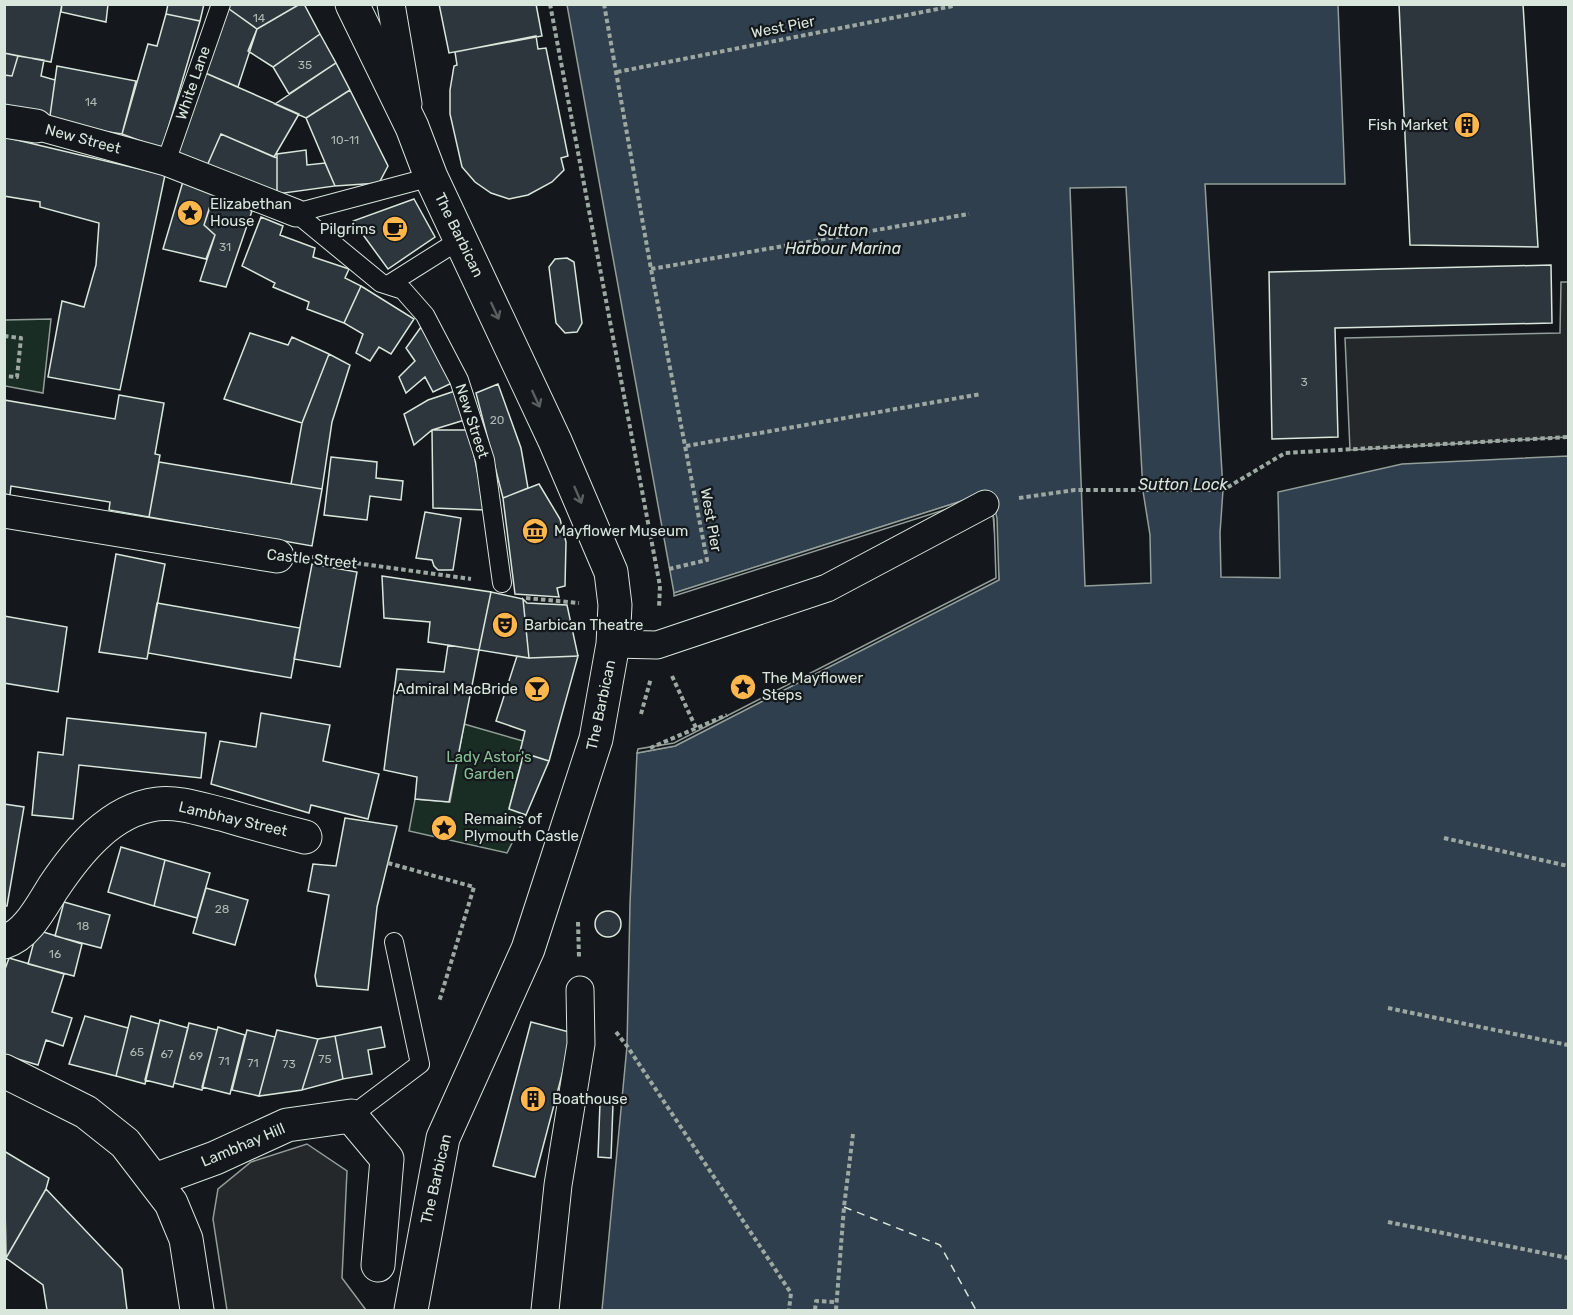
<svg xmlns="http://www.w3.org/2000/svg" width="1573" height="1315" font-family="Rubik,sans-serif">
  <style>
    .green { fill: #1a2d24; stroke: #939e99; stroke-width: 1.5 }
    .parking { fill: #24282b; stroke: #939e99; stroke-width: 1.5 }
    .water { fill: #2f3f4d; stroke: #939e99; stroke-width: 1.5; fill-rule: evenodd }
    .pier { fill: #14181c; stroke: #939e99; stroke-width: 1.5 }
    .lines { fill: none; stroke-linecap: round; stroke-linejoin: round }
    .ferry { stroke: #d8e6dc; stroke-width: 1.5; stroke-dasharray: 8 6; stroke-linecap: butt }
    .building { fill: #2c363c; stroke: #d8e6dc; stroke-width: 1.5 }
    .service-casing { stroke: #d8e6dc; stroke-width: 20 }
    .pedestrian-casing { stroke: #d8e6dc; stroke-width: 29 }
    .minor-casing { stroke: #d8e6dc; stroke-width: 35 }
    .path { stroke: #9da8a2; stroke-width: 4; stroke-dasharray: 4.5 3; stroke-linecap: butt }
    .service { stroke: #14181c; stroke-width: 18 }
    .pedestrian { stroke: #14181c; stroke-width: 27 }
    .minor { stroke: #14181c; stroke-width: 33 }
    .oneway { stroke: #59605f }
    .labels { text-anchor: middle; stroke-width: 4.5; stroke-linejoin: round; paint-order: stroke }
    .number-label { font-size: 12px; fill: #adbab4 }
    .street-label { font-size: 15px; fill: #d8e6dc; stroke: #14181c }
    .poi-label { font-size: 15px; fill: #d8e6dc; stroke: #14181c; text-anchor: start }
    .park-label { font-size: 15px; fill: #8ac095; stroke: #14181c }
    .water-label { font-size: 16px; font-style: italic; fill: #d8e6dc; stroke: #14181c }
  </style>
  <rect width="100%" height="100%" fill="#14181c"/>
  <path class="green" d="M51,319l-8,74 -38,-7v-66z
    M464,724l59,17 -3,11 4,1 -15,55 17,7 -19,38 -98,-22 6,-32 35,3z"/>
  <path class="parking" d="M1561,282h7v155l-218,13 -5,-112 215,-5z
    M307,1144l40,27 -5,107 24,32h-139l-14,-91 5,-30 33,-27z"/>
  <path class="water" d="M567,5h771l7,179h-140l18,306 -3,43 1,44 59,1 -2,-86 124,-28 166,-8v854h-966l25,-264 3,-143 7,-150 38,-7 324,-167 -8,-85 -23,5 -294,94zM1126,187l17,304 7,44 1,48 -66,3 -15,-398z"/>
  <path class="pier" d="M991,494l6,24 2,62 -324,166 -38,7 1,-4 36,-6 322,-165 -2,-59 -5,-22 -20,5 -295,94v-3l294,-94z"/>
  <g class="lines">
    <path class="ferry" d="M844,1207l96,38 36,65"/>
  </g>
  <path class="building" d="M4,4h58l-11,58 -47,-9z
    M62,4h46l-2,18 -45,-10z
    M168,4h36l-4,17 -34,-7z
    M226,4h74l-43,25 -32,-23z
    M300,4h4l16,30 -47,33 -25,-16 9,-22z
    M439,4h97l6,32 -93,17z
    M1399,4h124l15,243 -128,-2z
    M225,6l32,23 -19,58 -35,-15z
    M166,14l34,7 -38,128 -40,-15 26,-90 9,2z
    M320,34l16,29 -47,31 -16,-27z
    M536,36l2,13 8,-1 22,108 -7,2 3,12 -12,12 -24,13 -19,4 -18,-6 -16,-11 -13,-15 -12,-53v-24l4,-24 3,-1 -2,-13z
    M4,53l14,3 -6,20 -8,-1z
    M18,56l26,4 -3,16 14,4 -6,43 -45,-8v-40l8,1z
    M336,63l14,27 -44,28 -31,-14z
    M57,66l79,15 -14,53 -73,-11z
    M203,72l96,42 -25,43 -53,-23 -15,34 -34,-12z
    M350,90l38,76 -9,17 -44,3 -29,-68z
    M221,134l56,24v36l-71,-26z
    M4,137l161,38 -45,215 -72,-13 14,-76 22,6 12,-42 3,-42 -59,-16v-5l-36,-6z
    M306,150l1,15 18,-2 10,23 -58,8v-40z
    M184,178l31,12 -11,35 11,10 -9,24 -43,-10z
    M214,195l38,16 -26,76 -26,-6 15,-46 -11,-10z
    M414,199l21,38 -47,32 -35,-48z
    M261,217l22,9 -3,9 35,13 -2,9 36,12 -4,9 16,8 -17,37 -37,-14 2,-7 -36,-15 2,-4 -33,-17z
    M567,258l7,4 8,61 -5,9 -12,1 -9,-10 -7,-56 6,-8z
    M1551,265l1,58 -217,5 3,109 -66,2 -3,-167z
    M361,286l53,33 -23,35 -12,-7 -9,14 -14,-8 7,-19 -19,-11z
    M421,327l31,56 -19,9 -8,-15 -19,16 -7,-16 16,-16 -9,-13z
    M250,333l38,12 4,-8 37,17 -27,69 -78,-24z
    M329,354l21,11 -18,57 -10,67 -31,-5 11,-61z
    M498,384l23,64 7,40 -25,10 -27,-105z
    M458,390l10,29 -36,11 -18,15 -10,-31 24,-14z
    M119,395l45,8 -9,51 5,1 -11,62 -40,-7 1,-8 -99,-16 -1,9 -6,-1v-94l111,19z
    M432,430h37l16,80 -52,-2z
    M331,457l46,5 -1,16 27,3 -2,19 -31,-4 -3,24 -43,-5z
    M159,462l163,27 -10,57 -163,-29z
    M539,484l21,35 6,23 -1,44 -8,2 2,9 -44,-3 -12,-96z
    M425,512l36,6 -8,52h-15l-4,-4 -2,-6 -16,-2z
    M116,554l49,10 -18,95 -48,-7z
    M312,564l45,8 -17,95 -46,-8z
    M382,576l109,16 -12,58 -51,-8 2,-20 -46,-4z
    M491,592l32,7 6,59 -50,-8z
    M523,599l4,4 40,2 11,51 -49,2z
    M157,603l143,25 -9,50 -143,-25z
    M4,616l63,11 -9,65 -54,-9z
    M448,645l31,5 -30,152 -34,-3 2,-22 -33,-7 13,-101 47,3z
    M517,656l12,2 49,-2 -29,105 -29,-9 5,-21 -29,-10z
    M261,713l69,12 -7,36 56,13 -11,45 -57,-14 -2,8 -98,-29 9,-43 36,6z
    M67,718l139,15 -5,45 -122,-13 -6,54 -41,-4 6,-63 25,3z
    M524,753l25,8 -23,54 -17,-6z
    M4,804l20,3 -17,99h-3z
    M345,818l52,8 -20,81 -9,83 -51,-4 -2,-10 14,-81 -21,-4 5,-27 23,2z
    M121,847l44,13 -11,46 -46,-14z
    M165,860l45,13 -13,45 -43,-12z
    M206,888l42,12 -13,45 -42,-12z
    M64,902l46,13 -9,33 -46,-12z
    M595 924a13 13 0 1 1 26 0a13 13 0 1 1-26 0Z
    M37,930l45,14 -8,32 -46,-12z
    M9,958l55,16 -12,38 20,6 -9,28 -17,-6 -8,25 -34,-10v-83z
    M85,1016l43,12 -12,48 -47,-12z
    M131,1016l28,8 -14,60 -29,-8z
    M160,1020l28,8 -15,59 -28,-7z
    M531,1022l42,11 -38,144 -42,-11z
    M189,1023l28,7 -15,60 -28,-7z
    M218,1027l27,8 -15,59 -28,-7z
    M381,1027l4,20 -17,3 4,24 -29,5 -8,-43z
    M247,1030l28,7 -16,59 -27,-6z
    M277,1030l41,9 -16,51 -43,6z
    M335,1036l8,43 -41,11 16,-51z
    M600,1103l13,1 -2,54 -13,-1z
    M4,1151l45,27 -3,11 -40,69z
    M46,1189l76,80 5,41h-80l-4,-25 -37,-27z"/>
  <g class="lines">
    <g class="service-casing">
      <path id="service" d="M166,162l55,-158
        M296,213l85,70 22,7 22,25 34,65 26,80 17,123
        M296,213l135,-36
        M388,285l73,-46
        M351,1116l69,-52 -26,-122"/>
    </g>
    <g class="pedestrian-casing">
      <path id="pedestrian" d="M391,4l17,100
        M36,126l130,36 130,51
        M613,644l44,1 170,-57 158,-84
        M545,1310l13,-125 23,-141 -1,-54"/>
    </g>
    <g class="minor-casing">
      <path id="minor" d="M352,4l60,123 19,50 124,264 56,131 4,33 -2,39 -17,95 -68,210 -85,189 -32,172
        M4,121l32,5
        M4,511l273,45
        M4,942c23,-7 37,-35 49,-54 24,-36 57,-78 104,-84 22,-3 46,6 68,11 26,8 53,15 80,22
        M4,1071l82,41 39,31 46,60 15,36 11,71
        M155,1180l60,-22 72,-33 64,-9 36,43 -9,106"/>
    </g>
    <path class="path" d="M550,4l110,582 -1,22
      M604,4l47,265 56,291 -38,9
      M617,72l336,-66
      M651,269l318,-55
      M4,336l17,2 -4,39 -13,-1
      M686,446l295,-52
      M1019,498l56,-8h148l62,-37 283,-16
      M312,557l159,22
      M526,598l53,5
      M672,676l24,52
      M641,714l10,-36
      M650,748l77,-33
      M1444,838l124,28
      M388,863l86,24 -35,115
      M578,922l1,35
      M1388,1008l180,37
      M616,1032l11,14 164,247 -2,17
      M1388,1222l180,36
      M815,1310l1,-9 20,1
      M836,1310l8,-103 9,-73"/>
    <use href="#service" class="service"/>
    <use href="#pedestrian" class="pedestrian"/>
    <use href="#minor" class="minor"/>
  </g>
  <defs><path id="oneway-shaft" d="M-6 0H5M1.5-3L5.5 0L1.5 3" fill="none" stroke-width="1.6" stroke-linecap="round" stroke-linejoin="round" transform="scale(1.5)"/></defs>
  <g class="oneway">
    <use href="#oneway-shaft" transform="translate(495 311) rotate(65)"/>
    <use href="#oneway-shaft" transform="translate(536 399) rotate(65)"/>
    <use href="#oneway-shaft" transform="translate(578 495) rotate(67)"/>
  </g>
  <defs>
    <g id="building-disc" transform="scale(1.35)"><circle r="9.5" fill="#ffb74d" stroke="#14181c"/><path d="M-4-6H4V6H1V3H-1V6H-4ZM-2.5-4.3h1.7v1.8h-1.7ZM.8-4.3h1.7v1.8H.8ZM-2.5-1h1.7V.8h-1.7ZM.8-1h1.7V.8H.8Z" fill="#111"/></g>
    <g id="sight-disc" transform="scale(1.35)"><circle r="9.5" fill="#ffb74d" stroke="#14181c"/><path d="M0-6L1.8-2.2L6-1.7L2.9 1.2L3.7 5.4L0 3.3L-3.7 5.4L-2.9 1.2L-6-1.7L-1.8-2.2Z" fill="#111"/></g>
    <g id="cafe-disc" transform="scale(1.35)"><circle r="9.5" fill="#ffb74d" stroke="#14181c"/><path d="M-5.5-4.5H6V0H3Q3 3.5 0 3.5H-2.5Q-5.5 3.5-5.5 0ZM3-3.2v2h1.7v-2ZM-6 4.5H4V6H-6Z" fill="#111"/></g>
    <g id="museum-disc" transform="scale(1.35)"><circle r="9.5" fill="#ffb74d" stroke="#14181c"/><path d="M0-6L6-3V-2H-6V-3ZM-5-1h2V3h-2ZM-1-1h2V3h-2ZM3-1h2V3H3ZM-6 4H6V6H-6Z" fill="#111"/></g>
    <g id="theatre-disc" transform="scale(1.35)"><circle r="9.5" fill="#ffb74d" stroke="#14181c"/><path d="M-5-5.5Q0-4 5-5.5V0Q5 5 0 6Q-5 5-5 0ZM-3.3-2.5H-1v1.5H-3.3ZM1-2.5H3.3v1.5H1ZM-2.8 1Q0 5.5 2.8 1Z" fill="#111"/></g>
    <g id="bar-disc" transform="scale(1.35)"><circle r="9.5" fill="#ffb74d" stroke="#14181c"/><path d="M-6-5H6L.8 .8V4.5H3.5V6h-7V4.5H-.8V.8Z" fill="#111"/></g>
  </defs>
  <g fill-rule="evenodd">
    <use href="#building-disc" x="1467" y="125"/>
    <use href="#sight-disc" x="190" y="213"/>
    <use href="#cafe-disc" x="395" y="229"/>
    <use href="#museum-disc" x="535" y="531"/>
    <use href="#theatre-disc" x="505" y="625"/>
    <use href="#sight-disc" x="743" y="687"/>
    <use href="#bar-disc" x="537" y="689"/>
    <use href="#sight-disc" x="444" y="828"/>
    <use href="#building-disc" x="533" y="1099"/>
  </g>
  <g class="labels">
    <g class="number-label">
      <text x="259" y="22">14</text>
      <text x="305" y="69">35</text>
      <text x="91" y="106">14</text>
      <text x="345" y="144">10-11</text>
      <text x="225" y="251">31</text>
      <text x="1304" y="386">3</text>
      <text x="497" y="424">20</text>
      <text x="222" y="913">28</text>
      <text x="83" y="930">18</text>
      <text x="55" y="958">16</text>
      <text x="137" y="1056">65</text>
      <text x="167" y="1058">67</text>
      <text x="196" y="1060">69</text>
      <text x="325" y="1063">75</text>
      <text x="224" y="1065">71</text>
      <text x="253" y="1067">71</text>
      <text x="289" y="1068">73</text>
    </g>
    <g class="street-label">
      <text transform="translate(783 27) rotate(-11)" y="5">West Pier</text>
      <text transform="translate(193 83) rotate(-71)" y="5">White Lane</text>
      <text transform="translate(83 139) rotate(15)" y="5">New Street</text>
      <text transform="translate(459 235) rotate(64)" y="5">The Barbican</text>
      <text transform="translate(472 421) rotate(72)" y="5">New Street</text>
      <text transform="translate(711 520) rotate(80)" y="5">West Pier</text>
      <text transform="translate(312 559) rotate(6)" y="5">Castle Street</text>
      <text transform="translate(601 705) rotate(-78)" y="5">The Barbican</text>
      <text transform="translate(233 819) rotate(13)" y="5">Lambhay Street</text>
      <text transform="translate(243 1145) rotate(-23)" y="5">Lambhay Hill</text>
      <text transform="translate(436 1179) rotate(-77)" y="5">The Barbican</text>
    </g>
    <g class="poi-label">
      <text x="1448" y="130" text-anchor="end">Fish Market</text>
      <text x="210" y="209">Elizabethan<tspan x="210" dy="17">House</tspan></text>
      <text x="376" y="234" text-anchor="end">Pilgrims</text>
      <text x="554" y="536">Mayflower Museum</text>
      <text x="524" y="630">Barbican Theatre</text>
      <text x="762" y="683">The Mayflower<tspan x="762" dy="17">Steps</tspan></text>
      <text x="518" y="694" text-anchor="end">Admiral MacBride</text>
      <text x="464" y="824">Remains of<tspan x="464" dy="17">Plymouth Castle</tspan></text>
      <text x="552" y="1104">Boathouse</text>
    </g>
    <g class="park-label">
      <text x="489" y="762">Lady Astor's<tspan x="489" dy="17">Garden</tspan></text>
    </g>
    <g class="water-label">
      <text x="843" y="236">Sutton<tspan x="843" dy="18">Harbour Marina</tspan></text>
      <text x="1183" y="490">Sutton Lock</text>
    </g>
  </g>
  <rect width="1573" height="1315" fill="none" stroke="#d8e6dc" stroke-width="12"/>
</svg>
